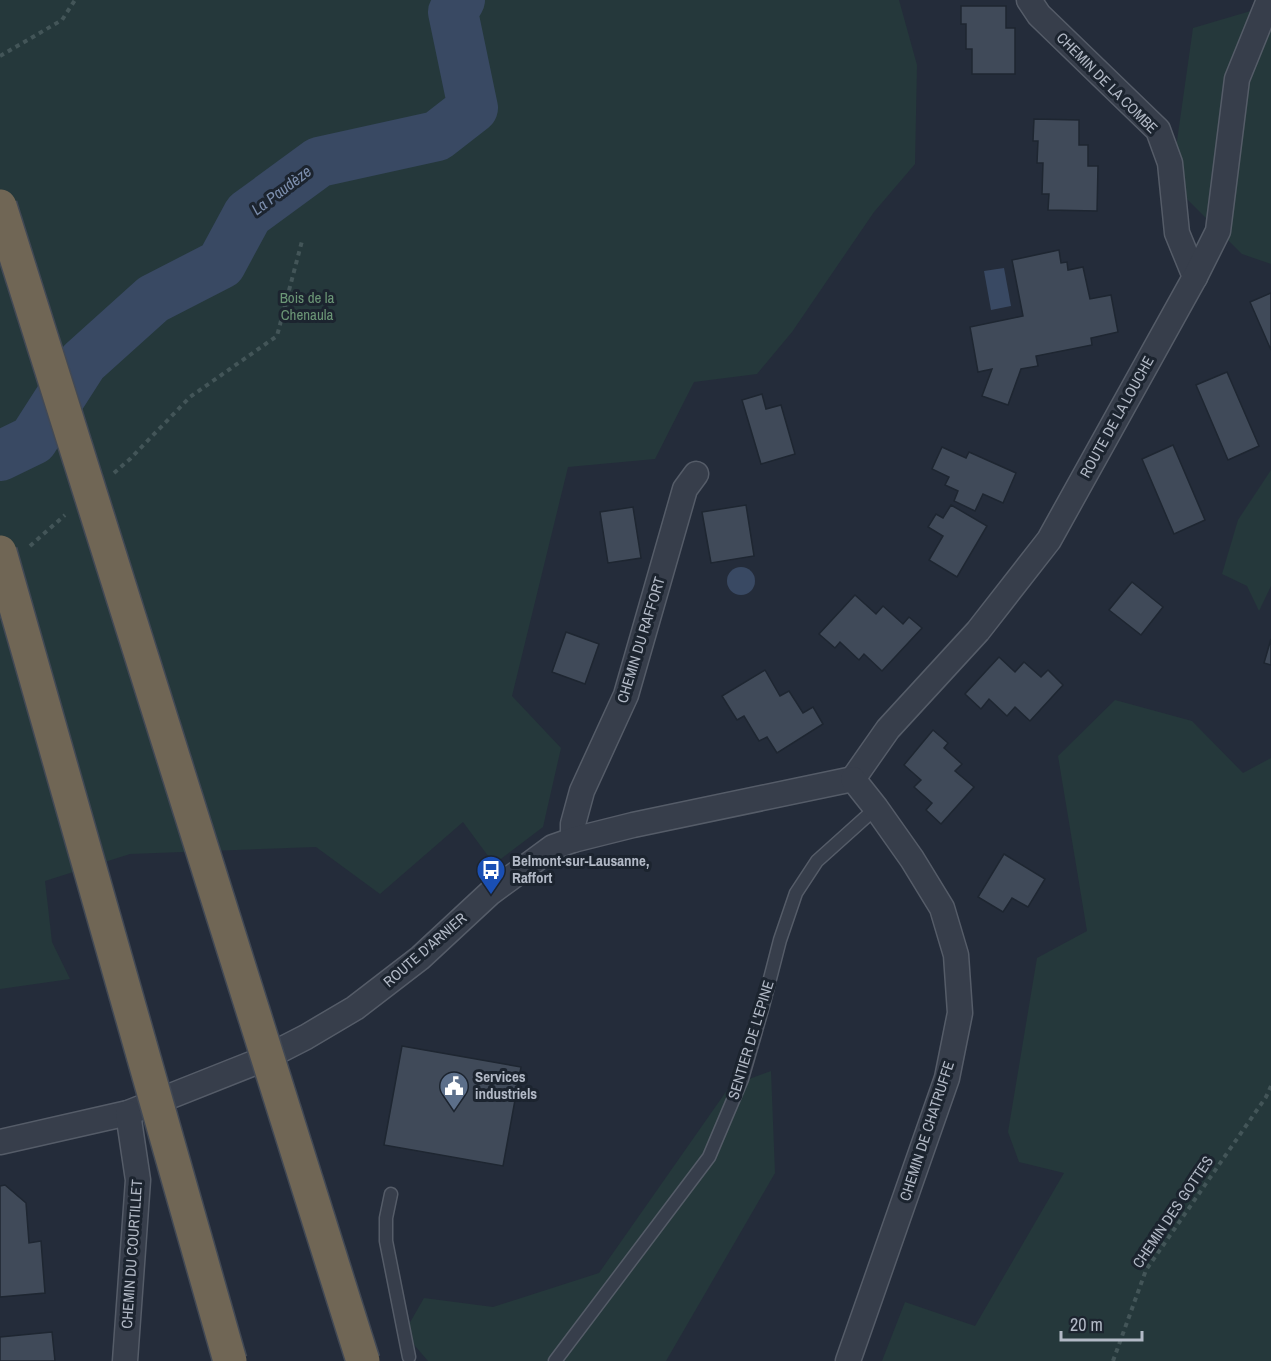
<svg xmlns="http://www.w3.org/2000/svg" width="1271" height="1361" font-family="'Archivo Narrow',sans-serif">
<rect width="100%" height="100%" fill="#242c3a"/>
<g fill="#25383b">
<polygon points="0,0 899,0 917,65 915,164 874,212 792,332 757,374 694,382 655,459 568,467 512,696 561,748 543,827 494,864 463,822 380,894 316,847 130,854 45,881 52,942 70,979 0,989"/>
<polygon points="1271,5 1271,264 1242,254 1171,183 1193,28"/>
<polygon points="1271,470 1271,586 1259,611 1247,586 1222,574 1238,520"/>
<polygon points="1115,700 1192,721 1243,773 1271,758 1271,1361 882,1361 905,1302 975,1326 1064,1173 1019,1162 1008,1132 1037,958 1087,931 1058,756"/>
<polygon points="771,1071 775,1173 666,1361 428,1361 404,1333 424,1298 493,1307 599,1273 730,1086"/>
</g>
<g fill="#394963">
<polygon points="1004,268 1011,306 991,310 984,271"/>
<circle cx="741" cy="581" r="14"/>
</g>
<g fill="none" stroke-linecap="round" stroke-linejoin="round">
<polyline stroke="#394963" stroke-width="50" points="0,456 33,440 83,362 153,299 221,264 248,214 319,162 437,136 473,108 453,12 460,0"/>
</g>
<g fill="#404a59" stroke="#1e2631" stroke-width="1.5">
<polygon points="961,6 1006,6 1006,28 1015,28 1015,74 972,74 972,49 966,49 966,24 961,24"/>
<polygon points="1034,119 1079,120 1079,145 1088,145 1088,166 1098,166 1097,211 1048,210 1049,194 1042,194 1043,163 1037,163 1038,141 1033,141"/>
<polygon points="1059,250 1061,263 1067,262 1068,270 1083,267 1090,299 1111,295 1118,332 1091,338 1092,345 1036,356 1038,366 1021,369 1008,405 982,396 992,369 978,372 970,327 1023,316 1012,260"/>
<polygon points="1271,293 1271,350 1250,302"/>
<polygon points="1227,372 1259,446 1228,460 1196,385"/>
<polygon points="762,394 766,409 781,405 795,454 761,464 742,400"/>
<polygon points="1173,445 1205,520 1174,534 1142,459"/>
<polygon points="942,447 966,458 969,452 1016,473 1003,503 983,494 975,511 954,501 958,491 945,485 949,477 932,469"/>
<polygon points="746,505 754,556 711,563 702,512"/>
<polygon points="951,505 987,526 957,577 929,560 943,536 928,527 936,514 943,518"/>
<polygon points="633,507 641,558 608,563 600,512"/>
<polygon points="1132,582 1163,607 1141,635 1109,610"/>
<polygon points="855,595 876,614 883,606 903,624 909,617 922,628 882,671 864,654 859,660 840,642 835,648 819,634"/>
<polygon points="566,632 599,644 585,684 552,672"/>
<polygon points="1271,639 1271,665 1264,663"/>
<polygon points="999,657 1015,672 1024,662 1041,677 1048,670 1063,685 1030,721 1015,707 1007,716 989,699 981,709 965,694"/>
<polygon points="765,670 780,696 789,691 803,713 813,707 823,724 777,753 767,737 759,741 744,716 737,720 722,696"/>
<polygon points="933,730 948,743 944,748 962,764 955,771 974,787 941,824 926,810 932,803 914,787 921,780 904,765"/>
<polygon points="1004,854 1045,879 1028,907 1012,898 1003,912 978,897"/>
<polygon points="402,1046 521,1067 503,1166 384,1145"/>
<polygon points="5,1185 26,1203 29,1243 41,1241 45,1293 0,1297 0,1186"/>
<polygon points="52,1332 55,1361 0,1361 0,1337"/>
</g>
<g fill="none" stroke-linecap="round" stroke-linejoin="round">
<g stroke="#555c68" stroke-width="15">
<g id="service">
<polyline points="391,1194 386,1218 386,1241 409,1357"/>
<polyline points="555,1361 709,1157 742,1079 763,1006 780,940 796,893 817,861 876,808"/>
</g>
</g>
<g stroke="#555c68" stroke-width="27">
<g id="minor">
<polyline points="1029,0 1039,15 1158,130 1170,163 1177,233 1195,277"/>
<polyline points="853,779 888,729 978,631 1049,540 1195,277 1218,231 1237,79 1269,0"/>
<polyline points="573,840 573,824 582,791 626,695 685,489 696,474"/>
<polyline points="0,1142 128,1113 259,1061 306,1037 355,1008 420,958 490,893 553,847 573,840 633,825 853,779"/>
<polyline points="125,1361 138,1180 128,1113"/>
<polyline points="848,1361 947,1078 960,1013 956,955 942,908 912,859 876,808 853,779"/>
</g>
</g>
<g stroke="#435558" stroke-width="4" stroke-dasharray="4.5 4.5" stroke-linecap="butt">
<polyline points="0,56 62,20 75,0"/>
<polyline points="114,473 130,459 190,397 277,336 302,241"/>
<polyline points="30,546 65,515"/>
<polyline points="1113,1361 1146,1270 1266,1097 1271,1086"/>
</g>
<use href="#service" stroke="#373e4b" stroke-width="12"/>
<use href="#minor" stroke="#373e4b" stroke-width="24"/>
<g stroke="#424955" stroke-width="36" stroke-linecap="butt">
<g id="motorway-bridge">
<polyline points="0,206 363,1361"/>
<polyline points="0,552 230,1361"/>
</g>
</g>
<use href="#motorway-bridge" stroke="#706655" stroke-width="33"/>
</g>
<defs>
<g id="bus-pin" transform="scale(1.5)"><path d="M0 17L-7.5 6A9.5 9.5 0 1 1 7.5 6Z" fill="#1a4fb4" stroke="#1c242f"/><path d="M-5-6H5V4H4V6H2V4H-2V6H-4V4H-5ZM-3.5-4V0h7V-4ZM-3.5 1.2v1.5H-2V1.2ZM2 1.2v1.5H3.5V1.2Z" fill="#fff"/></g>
<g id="civic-pin" transform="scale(1.5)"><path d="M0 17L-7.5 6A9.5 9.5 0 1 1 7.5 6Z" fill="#5c6f8a" stroke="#1c242f"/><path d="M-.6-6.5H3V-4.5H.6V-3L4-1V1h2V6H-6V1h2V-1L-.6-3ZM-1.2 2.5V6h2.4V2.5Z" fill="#fff"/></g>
</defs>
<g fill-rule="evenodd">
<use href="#bus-pin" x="491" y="870"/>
<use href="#civic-pin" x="454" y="1086"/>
</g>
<g text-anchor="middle" stroke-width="6" stroke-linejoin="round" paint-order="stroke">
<g font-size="15" fill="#b2b9c6" stroke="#1c242f">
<text transform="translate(1107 83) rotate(45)" y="5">CHEMIN DE LA COMBE</text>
<text transform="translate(1117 417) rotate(-61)" y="5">ROUTE DE LA LOUCHE</text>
<text transform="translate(641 640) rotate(-73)" y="5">CHEMIN DU RAFFORT</text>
<text transform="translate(425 950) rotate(-41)" y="5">ROUTE D'ARNIER</text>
<text transform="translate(751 1040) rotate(-73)" y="5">SENTIER DE L'EPINE</text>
<text transform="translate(927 1131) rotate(-72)" y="5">CHEMIN DE CHATRUFFE</text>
<text transform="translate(1173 1212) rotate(-56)" y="5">CHEMIN DES GOTTES</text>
<text transform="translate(132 1254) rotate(-86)" y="5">CHEMIN DU COURTILLET</text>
</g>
<g font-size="15" fill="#6b9676" stroke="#1c242f">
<text x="307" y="303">Bois de la<tspan x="307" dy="17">Chenaula</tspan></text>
</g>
<g font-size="15" font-weight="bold" fill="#b2b9c6" stroke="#1c242f" text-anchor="start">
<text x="512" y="866">Belmont-sur-Lausanne,<tspan x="512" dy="17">Raffort</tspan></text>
<text x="475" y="1082">Services<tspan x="475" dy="17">industriels</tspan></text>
</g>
<g font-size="16" font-style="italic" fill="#7c8ead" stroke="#1c242f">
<text transform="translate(281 190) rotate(-37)" y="6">La Paudèze</text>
</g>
</g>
<path d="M1061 1331v9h81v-9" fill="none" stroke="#b2b9c6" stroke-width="3"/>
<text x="1070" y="1331" font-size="18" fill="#b2b9c6" stroke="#1c242f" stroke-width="4.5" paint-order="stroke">20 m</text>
</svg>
